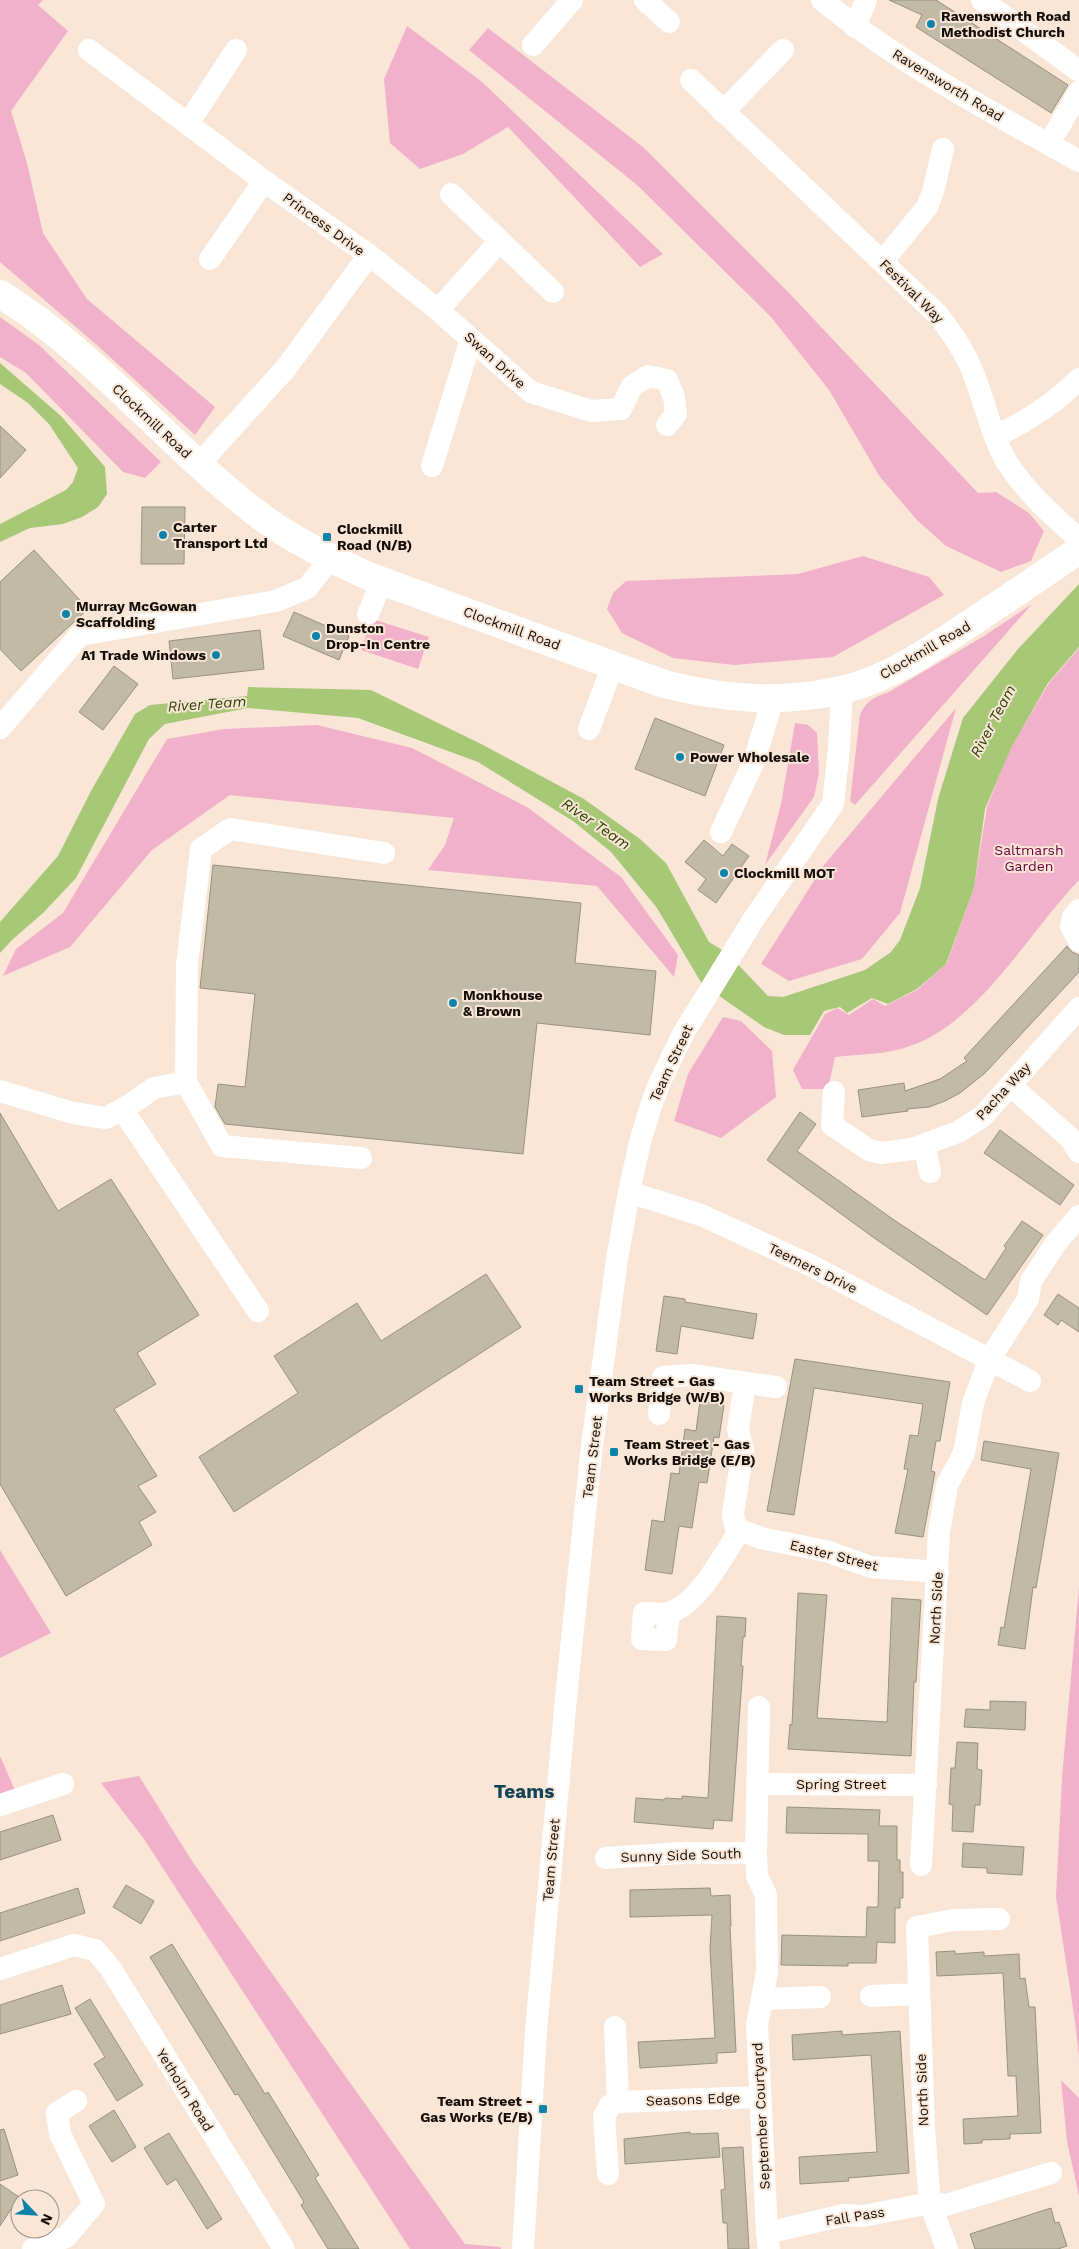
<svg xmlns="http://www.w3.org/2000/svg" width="1079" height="2249" font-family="'Work Sans',sans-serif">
<rect width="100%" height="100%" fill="#f9e6d7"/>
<g fill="#f2b1ca">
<polygon points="0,0 43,0 38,5 68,31 11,111 27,163 43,233 87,299 215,407 195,435 98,346 0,262"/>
<polygon points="407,26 481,81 663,254 640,267 508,127 463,154 420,169 390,143 384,79"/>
<polygon points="488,28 643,147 789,293 978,493 996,492 1029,513 1044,531 1031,561 1001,572 946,546 917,520 880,477 829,390 771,317 637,185 469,50"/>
<polygon points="0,317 39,345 161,462 145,478 123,472 26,373 0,357"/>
<polygon points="863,556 929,577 944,595 833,657 734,665 673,658 622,633 607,609 613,593 626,581 798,574"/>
<path d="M1032,604L855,805L850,801L860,715C866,701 874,697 889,692L984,636Z"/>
<polygon points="372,619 429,637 418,669 361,650"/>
<path d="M1079,648V880C1029,932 979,1023 910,1046C886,1055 860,1054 835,1057L828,1089H802L793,1070L825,1014L837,1008L849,1015L873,999L885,1006L917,990L947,963L974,888L987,807L1009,751L1049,683Z"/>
<polygon points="956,708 900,913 862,959 789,981 761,964 824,865"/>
<polygon points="795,723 808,725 817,733 819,773 814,797 765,865 781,804"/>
<polygon points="317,725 412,748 527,807 621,877 678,955 674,977 597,886 428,870 445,845 454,818 230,795 152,850 70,947 3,976 16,949 63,913 167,739 224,729"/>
<polygon points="723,1017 741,1021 772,1051 776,1097 721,1138 674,1121 688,1074"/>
<polygon points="0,1550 51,1633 0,1658"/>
<polygon points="1079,1587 1079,2057 1075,2021 1056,1897 1062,1778"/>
<polygon points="0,1756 15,1790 0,1795"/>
<polygon points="139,1776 192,1861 465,2244 501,2247 501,2249 410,2249 144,1839 101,1783"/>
<polygon points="1061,2080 1079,2098 1079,2196 1067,2141"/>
</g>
<g fill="#a6c877">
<polygon points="0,363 61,416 105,467 107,494 98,507 82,517 63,524 30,528 0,542 0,524 66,490 73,482 78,468 49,424 28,403 0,384"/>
<polygon points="1079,584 1079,647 1048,683 1011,748 985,809 974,888 946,964 917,989 888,1004 872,998 847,1013 840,1007 824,1011 810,1035 784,1035 764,1027 702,984 657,908 611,852 573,821 478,762 358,718 248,708 165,724 149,739 76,878 44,912 12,940 0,953 0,922 58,856 91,791 135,714 150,705 247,696 248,687 371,690 485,746 584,799 640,839 666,863 709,942 727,953 768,996 783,997 865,970 891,952 900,940 920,888 938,799 963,718 1018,649"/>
</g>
<g fill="#c0baa6" stroke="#97927e">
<polygon points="889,0 936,0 1068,85 1051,113 916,27 922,15"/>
<polygon points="0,426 26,450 0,478"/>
<polygon points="142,507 185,507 184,564 141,564"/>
<polygon points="34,550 88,609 21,671 0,649 0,582"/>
<polygon points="294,612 349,636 339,660 283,636"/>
<polygon points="260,630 264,669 173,679 169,641"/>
<polygon points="114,666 138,684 103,730 79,712"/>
<polygon points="655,718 724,745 705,796 635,769"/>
<polygon points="704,840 723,856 732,844 749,856 716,903 698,890 706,879 685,862"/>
<polygon points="213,865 581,903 575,963 656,971 650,1035 537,1023 523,1154 225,1124 215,1107 218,1084 245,1087 255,994 200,988"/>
<polygon points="1067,946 1072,952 1079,955 1079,972 985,1073 960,1093 945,1101 929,1107 907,1109 908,1111 862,1117 858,1090 904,1083 905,1091 940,1079 967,1061 964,1058"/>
<polygon points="800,1112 816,1124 797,1151 894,1220 985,1280 1006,1248 1004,1246 1022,1221 1043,1235 987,1315 877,1240 767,1160"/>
<polygon points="0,1113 58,1211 111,1179 199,1315 137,1353 156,1384 114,1409 157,1476 138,1486 156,1512 139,1522 152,1545 66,1596 0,1484"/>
<polygon points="1000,1130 1074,1185 1060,1205 984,1153"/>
<polygon points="486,1274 521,1327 234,1512 199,1457 298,1393 274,1356 357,1303 381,1341"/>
<polygon points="1058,1294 1079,1308 1079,1332 1061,1320 1058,1325 1044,1315"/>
<polygon points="664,1296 685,1299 685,1302 757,1314 753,1339 681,1326 677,1354 656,1351"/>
<polygon points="795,1359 950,1382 940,1441 936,1441 931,1471 935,1472 923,1537 895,1533 908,1469 904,1469 910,1435 918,1436 923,1404 814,1388 794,1515 767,1511"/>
<polygon points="700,1401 724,1405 719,1438 714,1437 707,1483 699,1482 692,1528 679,1526 672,1574 645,1570 652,1520 664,1522 671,1473 679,1474 685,1429 696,1431"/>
<polygon points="984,1441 1059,1453 1036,1588 1033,1587 1025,1649 998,1645 1001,1627 1004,1628 1031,1469 981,1460"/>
<polygon points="798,1593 827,1595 817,1718 887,1722 892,1598 921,1600 916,1682 914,1682 911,1756 788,1749 790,1724 792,1725"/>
<polygon points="717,1616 746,1618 745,1637 743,1637 741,1666 743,1666 732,1821 714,1820 713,1829 634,1822 636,1798 665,1800 665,1798 682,1799 682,1796 708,1798"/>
<polygon points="990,1701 1026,1702 1025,1730 964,1727 966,1709 990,1710"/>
<polygon points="957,1742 978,1743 977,1769 982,1770 980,1805 975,1805 973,1832 952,1831 953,1805 949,1804 951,1768 955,1768"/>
<polygon points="787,1807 880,1810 879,1826 897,1826 897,1860 900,1860 900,1872 903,1872 903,1898 900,1898 900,1908 895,1908 895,1943 877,1942 876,1963 848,1963 848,1966 781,1965 782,1935 866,1937 867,1907 878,1907 879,1861 868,1861 868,1834 786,1833"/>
<polygon points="53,1815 61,1840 0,1860 0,1832"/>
<polygon points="963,1843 1024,1847 1022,1875 987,1873 987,1868 962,1867"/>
<polygon points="126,1885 154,1901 141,1924 113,1907"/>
<polygon points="78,1888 85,1913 0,1941 0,1913"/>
<polygon points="710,1888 711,1896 730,1895 731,1926 730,1926 736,2052 717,2053 717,2063 640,2068 638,2042 715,2038 710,1949 712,1915 630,1917 630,1890"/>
<polygon points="172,1944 265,2094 268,2092 319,2175 315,2178 359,2249 328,2249 301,2205 304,2202 238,2094 235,2095 150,1957"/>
<polygon points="955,1951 955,1954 984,1952 984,1956 1019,1954 1020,1979 1025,1978 1029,2007 1035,2007 1041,2133 1010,2134 1010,2139 982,2140 982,2143 964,2144 963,2119 1018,2116 1016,2076 1008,2076 1003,1973 937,1976 936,1952"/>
<polygon points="62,1985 71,2014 0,2034 0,2005"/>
<polygon points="90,1999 143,2085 117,2101 94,2064 105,2057 75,2008"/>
<polygon points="842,2031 842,2035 900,2031 909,2173 848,2178 849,2181 800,2184 799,2157 877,2152 871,2055 793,2060 792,2035"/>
<polygon points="114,2110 136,2147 112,2162 89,2126"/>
<polygon points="4,2129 18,2175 0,2181 0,2130"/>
<polygon points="690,2132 690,2134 718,2133 720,2157 625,2164 624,2139"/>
<polygon points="169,2133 222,2219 207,2229 176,2179 167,2185 144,2148"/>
<polygon points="743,2147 749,2249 728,2249 727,2223 723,2223 721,2190 725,2189 722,2148"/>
<polygon points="0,2184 19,2197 0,2226"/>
<polygon points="1051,2208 1055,2223 1059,2222 1067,2246 1058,2249 975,2249 970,2234"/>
</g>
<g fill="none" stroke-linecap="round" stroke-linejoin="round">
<g stroke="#fff" stroke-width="22">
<polyline points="645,0 669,22"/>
<path d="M822,0C900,64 991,112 1079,161"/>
<polyline points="982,0 1079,71"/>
<polyline points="855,27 866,0"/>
<polyline points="533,45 572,0"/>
<polyline points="89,50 264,181 369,255 286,368 199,464"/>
<path d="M691,80L938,315C953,334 967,355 975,378C986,406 992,437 1008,464C1027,493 1053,516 1079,539"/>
<polyline points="723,112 783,50"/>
<polyline points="188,124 236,50"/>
<polyline points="1049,144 1079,92"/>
<polyline points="451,194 553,292"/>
<polyline points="369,255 438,310 531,392 591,411 621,409 632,386 648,376 667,380 674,397 676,414 667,425"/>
<polyline points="210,259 264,181"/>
<polyline points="883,261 927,207 933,192 943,149"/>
<polyline points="438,310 500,241"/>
<path d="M995,436C1027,422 1054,404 1079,379"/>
<polyline points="432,466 471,339"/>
<polyline points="368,614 382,581"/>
<polyline points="0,728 80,635 276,601 307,588 330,559"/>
<polyline points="589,729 613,665"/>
<polyline points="721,832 754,761 773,699"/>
<polyline points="1079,910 1073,917 1071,926 1079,941"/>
<polyline points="186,1082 187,964 201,849 230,829 384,853"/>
<polyline points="1010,1085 1070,1138 1079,1152"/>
<polyline points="0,1091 73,1113 106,1118 131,1104 154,1088 186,1082 222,1146 361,1158"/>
<polyline points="834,1092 832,1125 869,1150 881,1153 912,1149 958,1132 983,1116 1079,1008"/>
<polyline points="122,1109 258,1311"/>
<polyline points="924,1145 930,1172"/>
<polyline points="629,1192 701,1215 812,1266 1030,1381"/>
<polyline points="745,1383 738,1429 743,1450 733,1514 735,1526 740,1530 761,1538 826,1551 871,1567 938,1572"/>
<polyline points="659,1414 663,1377 691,1375 776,1387"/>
<path d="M669,1613L666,1640L642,1639L644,1613C652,1613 663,1615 671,1612C700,1602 723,1555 740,1530"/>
<polyline points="759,1707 756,1853 757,1876 766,1895 767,1972 757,2025 767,2233"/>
<polyline points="757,1784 926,1785"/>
<polyline points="0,1805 63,1784"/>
<polyline points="606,1858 681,1853 756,1853"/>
<polyline points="921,1865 939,1533 947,1485 964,1453 973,1403 989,1360 1028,1299 1031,1281 1056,1243 1079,1216"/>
<polyline points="0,1969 74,1945 95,1950 111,1969 284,2249"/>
<polyline points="871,1996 919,1994"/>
<polyline points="762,1999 820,1997"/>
<polyline points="618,2102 760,2097"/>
<polyline points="608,2174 604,2117 610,2105 618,2102 615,2027"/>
<polyline points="33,2249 66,2237 94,2204 60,2134 57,2113 76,2101"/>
<polyline points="523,2249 536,2031 566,1698 591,1454 617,1259 629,1192 640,1142 650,1109 659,1084 683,1034 753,920 833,804 839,748 842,690"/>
<polyline points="769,2249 767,2233 844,2215 863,2216 930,2203 946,2205 1051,2173"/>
<polyline points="947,2249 930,2203 924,2129 917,1927 953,1920 999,1919"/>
</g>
<path stroke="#fff" stroke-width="28" d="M0,294C97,354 169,447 259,515C290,539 332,559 368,576L664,684C724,699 781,704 841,690C891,679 936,646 978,618C1012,596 1045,573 1079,550"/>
</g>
<g fill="#0c83a9" stroke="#f9e6d7" stroke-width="2">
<circle cx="931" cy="24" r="5"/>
<circle cx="163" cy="535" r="5"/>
<rect x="322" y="532" width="10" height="10" rx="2.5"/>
<circle cx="66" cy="614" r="5"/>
<circle cx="316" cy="636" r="5"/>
<circle cx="216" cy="655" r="5"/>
<circle cx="680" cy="757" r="5"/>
<circle cx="724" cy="873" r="5"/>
<circle cx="453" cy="1003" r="5"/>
<rect x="574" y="1384" width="10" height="10" rx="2.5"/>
<rect x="609" y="1447" width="10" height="10" rx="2.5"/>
<rect x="538" y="2104" width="10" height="10" rx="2.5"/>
</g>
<g text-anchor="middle" stroke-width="4" stroke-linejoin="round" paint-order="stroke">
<g font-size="14" font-weight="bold" fill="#130d08" stroke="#f9e6d7" text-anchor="start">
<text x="941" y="21">Ravensworth Road<tspan x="941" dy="16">Methodist Church</tspan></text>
<text x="173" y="532">Carter<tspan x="173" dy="16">Transport Ltd</tspan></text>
<text x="337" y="534">Clockmill<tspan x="337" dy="16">Road (N/B)</tspan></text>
<text x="76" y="611">Murray McGowan<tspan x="76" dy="16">Scaffolding</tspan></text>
<text x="326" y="633">Dunston<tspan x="326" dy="16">Drop-In Centre</tspan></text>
<text x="206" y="660" text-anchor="end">A1 Trade Windows</text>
<text x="690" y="762">Power Wholesale</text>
<text x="734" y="878">Clockmill MOT</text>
<text x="463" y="1000">Monkhouse<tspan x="463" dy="16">&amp; Brown</tspan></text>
<text x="589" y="1386">Team Street - Gas<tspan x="589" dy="16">Works Bridge (W/B)</tspan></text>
<text x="624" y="1449">Team Street - Gas<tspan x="624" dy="16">Works Bridge (E/B)</tspan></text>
<text x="533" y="2106" text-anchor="end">Team Street -<tspan x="533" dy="16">Gas Works (E/B)</tspan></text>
</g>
<g font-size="14" fill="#130d08" stroke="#f9e6d7">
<text transform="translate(948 85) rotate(31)" y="5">Ravensworth Road</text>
<text transform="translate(324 224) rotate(36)" y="5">Princess Drive</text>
<text transform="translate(912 291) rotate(45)" y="5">Festival Way</text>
<text transform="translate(495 360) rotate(42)" y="5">Swan Drive</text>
<text transform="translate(152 421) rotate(43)" y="5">Clockmill Road</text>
<text transform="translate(512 628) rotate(20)" y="5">Clockmill Road</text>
<text transform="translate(925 650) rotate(-30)" y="5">Clockmill Road</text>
<text transform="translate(671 1063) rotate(-65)" y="5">Team Street</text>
<text transform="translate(1003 1091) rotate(-47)" y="5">Pacha Way</text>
<text transform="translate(813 1268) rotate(26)" y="5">Teemers Drive</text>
<text transform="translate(592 1457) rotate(-83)" y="5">Team Street</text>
<text transform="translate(834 1555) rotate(14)" y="5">Easter Street</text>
<text transform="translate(936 1608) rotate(-87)" y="5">North Side</text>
<text x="841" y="1789">Spring Street</text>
<text transform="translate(681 1855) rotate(-2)" y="5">Sunny Side South</text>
<text transform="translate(551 1860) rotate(-85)" y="5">Team Street</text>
<text transform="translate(185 2090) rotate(58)" y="5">Yetholm Road</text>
<text transform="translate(922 2090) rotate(-92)" y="5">North Side</text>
<text transform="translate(693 2099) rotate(-2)" y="5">Seasons Edge</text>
<text transform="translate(761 2116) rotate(-93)" y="5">September Courtyard</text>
<text transform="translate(855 2216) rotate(-9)" y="5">Fall Pass</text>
</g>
<g font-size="14" fill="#6c003e" stroke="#f9e6d7">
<text x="1029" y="855">Saltmarsh<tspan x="1029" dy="16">Garden</tspan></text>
</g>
<g font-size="15" font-style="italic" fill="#2c4103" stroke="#f9e6d7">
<text transform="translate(207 704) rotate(-4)" y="5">River Team</text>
<text transform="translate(993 721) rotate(-62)" y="5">River Team</text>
<text transform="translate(596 824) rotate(34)" y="5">River Team</text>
</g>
<g font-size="19" font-weight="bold" fill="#114255" stroke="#f9e6d7">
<text x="524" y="1798">Teams</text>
</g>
</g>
<g transform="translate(35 2214) rotate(115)"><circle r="24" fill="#f9e6d7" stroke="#9d8f84"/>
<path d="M0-4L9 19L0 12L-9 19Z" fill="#0c83a9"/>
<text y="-8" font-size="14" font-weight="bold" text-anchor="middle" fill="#130d08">N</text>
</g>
</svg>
